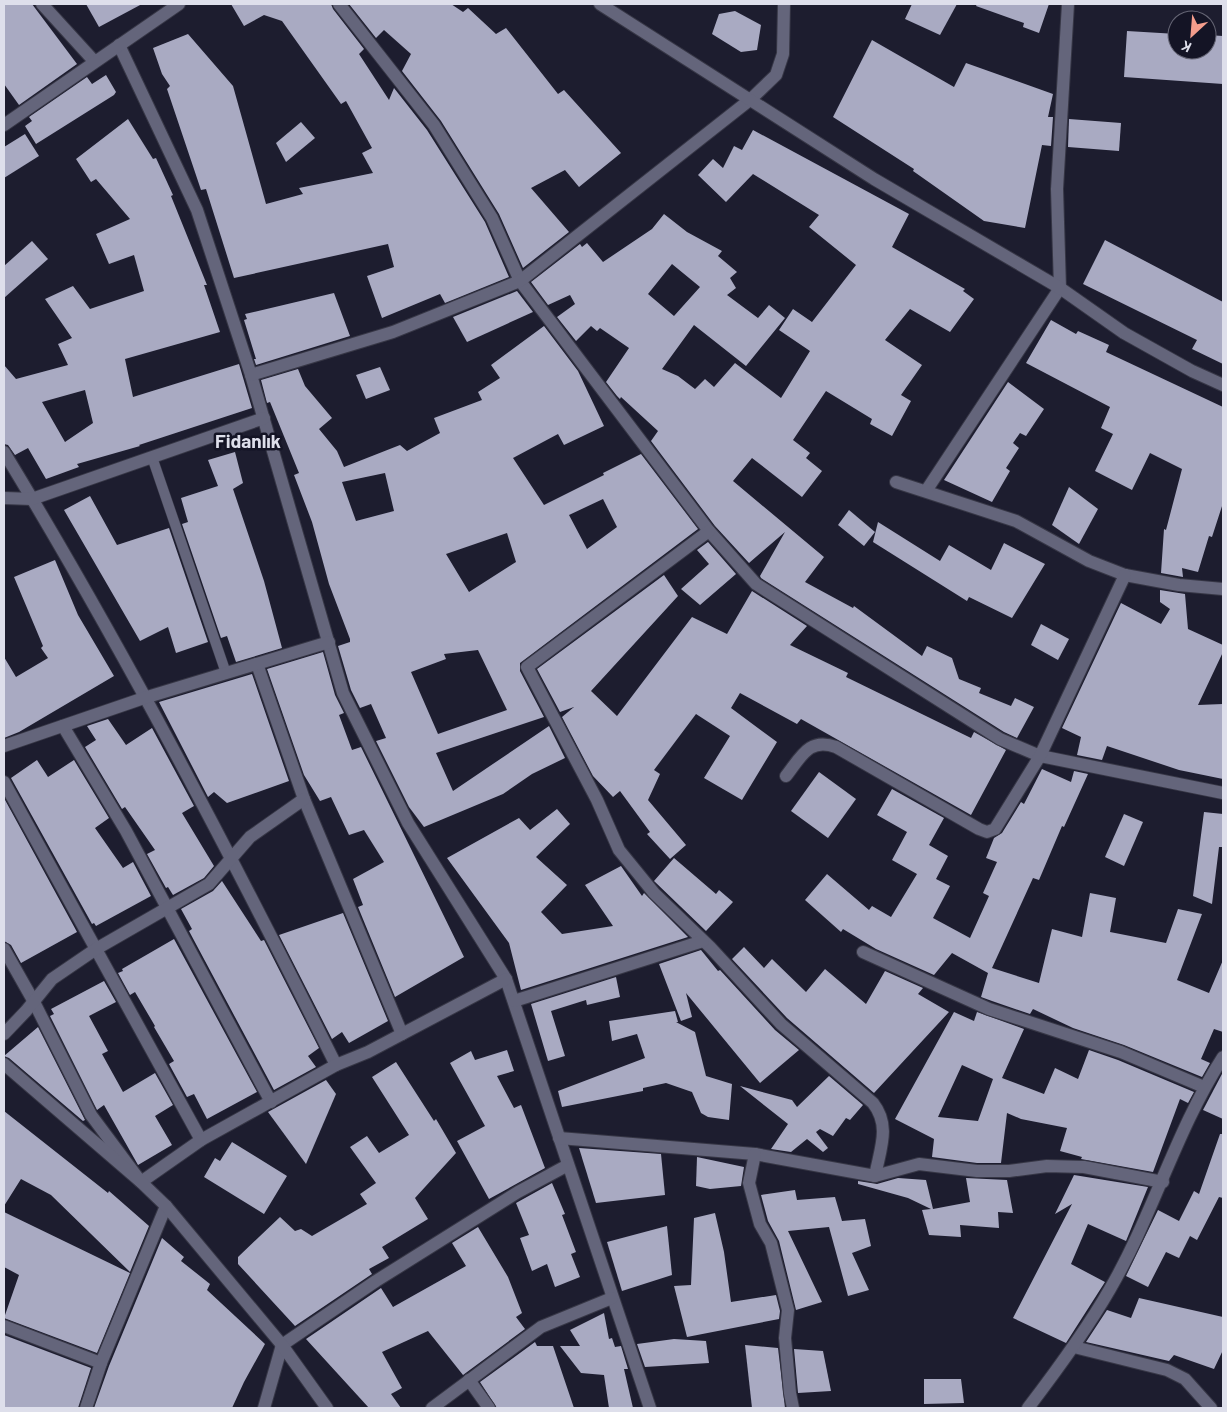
<svg xmlns="http://www.w3.org/2000/svg" width="1227" height="1412" font-family="Barlow,sans-serif">
<rect width="100%" height="100%" fill="#1d1d2f"/>
<g fill="#a9aac2" fill-rule="evenodd">
<polygon points="4,4 32,4 77,64 19,105 4,84"/>
<polygon points="86,4 142,4 99,27"/>
<polygon points="231,4 331,4 333,9 364,49 359,54 389,100 394,88 427,130 485,222 509,277 445,303 440,294 382,318 367,276 394,267 388,244 234,278 206,189 201,190 167,89 170,86 162,74 153,48 188,34 233,86 266,204 303,194 299,188 373,173 362,153 372,148 346,101 341,104 282,21 264,15 244,26"/>
<polygon points="349,4 451,4 463,12 468,8 496,34 506,28 558,94 564,90 621,153 579,187 565,170 531,188 569,232 523,268 499,214 441,121 402,71 411,54 384,30 376,38"/>
<polygon points="912,4 957,4 940,35 905,19"/>
<polygon points="977,4 1049,4 1039,33 1023,27 1024,23 976,6"/>
<polygon points="735,11 761,25 757,50 741,52 712,34 719,14"/>
<polygon points="1127,31 1177,34 1177,50 1207,50 1207,35 1223,36 1223,84 1124,77"/>
<polygon points="872,40 954,87 966,63 1053,94 1048,117 1053,117 1051,146 1042,145 1025,228 984,221 913,171 914,169 833,117"/>
<polygon points="106,75 116,92 114,95 36,144 25,126 32,121 29,117 87,77 92,84"/>
<path d="M128,119L153,159L156,158L173,195L171,196L207,285H204L220,332L125,359L133,397L239,364L252,408L139,445L140,446L77,464L79,467L46,479L28,448L15,455L8,445L4,444V365L16,379L68,365L58,344L72,338L45,299L73,286L90,309L144,291L134,255L109,264L96,234L130,219L96,179L91,182L76,159ZM85,390L93,423L65,442L42,402Z"/>
<polygon points="1069,119 1121,123 1119,151 1068,147"/>
<polygon points="301,122 315,138 286,162 276,143"/>
<path d="M753,130L909,214L892,247L965,289L963,291L974,299L950,332L910,309L885,340L922,365L901,395L911,401L892,436L870,424L872,419L826,391L793,440L810,453L806,458L822,471L802,497L752,458L733,481L824,557L805,582L853,608L854,606L922,656L927,646L952,658L959,679L981,688L979,693L1011,706L1015,698L1034,707L1017,738L1004,732L761,578L760,576L785,532L749,563L715,526L651,441L658,431L621,397L620,399L617,396L606,382L629,348L600,328L597,331L591,326L576,341L557,317L575,304L570,295L548,305L531,282L580,244L582,247L587,243L603,262L652,229L664,214L687,232L722,251L718,256L737,272L730,278L736,288L727,295L758,318L769,305L785,318L746,366L694,325L662,369L678,376L695,389L705,379L714,387L735,363L781,398L810,351L779,330L793,309L812,322L856,265L809,227L819,215L753,174L726,202L698,175L713,159L723,168L734,146L742,150ZM672,264L700,287L674,316L648,294Z"/>
<polygon points="25,134 39,156 4,178 4,147"/>
<polygon points="1105,240 1223,302 1223,364 1192,349 1197,340 1083,284"/>
<polygon points="32,241 48,259 4,298 4,266"/>
<polygon points="517,291 533,312 467,342 453,317"/>
<polygon points="334,293 350,336 256,365 254,359 256,359 244,320 247,319 245,314"/>
<polygon points="1051,320 1076,334 1078,331 1109,345 1106,352 1223,407 1223,503 1212,537 1209,536 1198,572 1182,568 1183,577 1161,573 1164,529 1166,530 1182,469 1150,453 1132,490 1095,471 1113,434 1101,428 1110,407 1026,363"/>
<path d="M544,326L578,371L604,426L564,445L558,434L513,458L544,505L604,475L603,473L641,454L698,529L520,663V671L544,717L436,753L453,791L549,726L565,758L532,774L503,794L424,827L409,807L376,741L386,738L371,704L360,708L351,690L338,646L350,642V639L329,584L312,522L294,475L299,473L270,402L267,403L261,380L298,369L305,386L332,418L319,429L337,451L344,467L400,445L407,451L440,433L434,418L482,400L478,392L500,378L491,365ZM385,473L394,511L356,521L342,482ZM603,499L617,527L587,549L569,515ZM507,533L516,562L469,592L446,554ZM478,650L507,710L438,734L411,672L446,659L444,654Z"/>
<polygon points="380,367 390,390 366,399 356,375"/>
<polygon points="1008,382 1044,409 1026,436 1020,433 1013,443 1019,448 1006,468 1010,471 992,502 944,480"/>
<polygon points="235,452 243,483 233,489 264,581 282,648 236,662 227,636 221,638 182,524 188,522 181,498 218,486 208,460"/>
<polygon points="1069,487 1098,509 1079,544 1052,525"/>
<polygon points="90,496 117,545 169,528 208,642 176,653 168,627 140,641 64,510"/>
<polygon points="849,510 875,532 864,546 838,525"/>
<polygon points="878,522 940,561 949,545 991,570 1004,543 1045,564 1012,618 969,597 967,601 873,542"/>
<polygon points="708,542 736,574 700,605 681,589 709,564 697,550"/>
<polygon points="55,560 78,615 114,676 19,732 4,738 4,657 16,677 48,658 41,648 43,646 14,577"/>
<polygon points="664,575 678,596 591,691 617,716 692,617 727,634 752,591 807,626 790,645 848,673 846,677 971,738 974,732 1006,750 971,815 801,719 797,724 740,693 731,708 777,742 742,800 704,778 730,736 696,714 654,770 660,774 648,800 686,845 670,859 647,834 650,832 620,791 613,797 593,776 562,717 574,707 560,712 537,669"/>
<polygon points="1160,590 1185,594 1188,629 1223,645 1223,652 1198,705 1223,704 1223,779 1179,770 1107,746 1102,760 1077,755 1081,737 1062,728 1121,603 1161,624 1170,609 1160,602"/>
<polygon points="1041,624 1069,639 1058,660 1031,645"/>
<polygon points="323,652 335,695 344,713 339,715 352,750 361,747 464,957 395,997 358,907 363,905 353,879 384,862 364,830 349,835 331,797 320,801 304,775 267,669"/>
<polygon points="252,674 289,781 227,803 214,792 208,797 159,702"/>
<polygon points="108,719 126,745 152,728 194,806 182,813 214,866 204,878 173,895 168,887 166,888 147,854 155,850 125,807 122,809 85,747 96,740 87,726"/>
<polygon points="37,760 48,777 74,760 109,818 95,828 123,868 133,862 151,896 96,926 94,923 92,924 11,778"/>
<polygon points="1042,769 1071,782 1074,771 1088,774 1064,827 1062,826 1039,880 1033,878 992,968 1039,983 1052,929 1082,937 1090,893 1116,898 1110,932 1166,943 1178,909 1202,914 1177,980 1209,993 1223,960 1223,1032 1214,1029 1201,1059 1210,1063 1202,1077 1124,1045 1073,1028 1033,1009 1030,1014 992,1001 981,997 988,973 952,953 934,975 876,949 843,929 841,932 805,900 827,874 869,910 872,906 891,917 917,874 892,860 907,832 877,815 892,789 944,818 929,845 948,856 936,879 950,886 933,918 970,938 989,896 983,893 997,862 986,858 994,838 1002,833 1021,802 1024,804"/>
<polygon points="819,772 856,799 828,838 791,811"/>
<polygon points="4,798 77,932 21,963 11,945 4,941"/>
<polygon points="557,809 570,824 536,857 567,885 541,912 562,934 613,926 585,885 621,866 642,896 644,893 688,937 521,990 509,943 447,858 519,818 530,830"/>
<polygon points="1204,812 1223,814 1223,838 1222,847 1219,847 1212,904 1193,896"/>
<polygon points="1124,814 1143,822 1124,866 1105,857"/>
<polygon points="674,858 716,894 719,890 733,902 706,931 654,881"/>
<polygon points="222,881 261,941 264,940 319,1048 308,1056 316,1067 274,1090 189,931 192,929 181,909 213,891"/>
<polygon points="343,913 388,1021 349,1043 342,1032 332,1039 279,935"/>
<polygon points="174,939 257,1092 207,1119 194,1094 187,1097 169,1064 174,1061 154,1027 155,1026 135,992 130,995 118,973 123,971 122,969"/>
<polygon points="744,947 764,968 772,959 806,992 825,969 866,1004 885,971 923,988 918,994 949,1012 874,1093 787,1018 732,959"/>
<polygon points="701,950 718,971 720,970 775,1030 799,1050 760,1083 686,993 692,1017 681,1021 659,964"/>
<polygon points="616,977 620,997 587,1005 586,1000 551,1011 565,1056 548,1061 531,1004"/>
<polygon points="104,981 116,1002 89,1016 108,1051 102,1054 123,1092 155,1073 173,1105 155,1116 172,1145 138,1165 104,1105 97,1110 50,1016 54,1014 51,1009"/>
<polygon points="675,1011 678,1022 676,1022 695,1032 706,1076 732,1084 729,1120 708,1117 701,1113 692,1092 666,1083 643,1088 643,1091 562,1107 558,1091 645,1058 637,1034 612,1041 609,1021"/>
<path d="M954,1012L974,1021L977,1012L1024,1029L1002,1078L1044,1094L1055,1068L1078,1079L1089,1050L1118,1060L1194,1092L1188,1103L1180,1099L1153,1172L1081,1159L1082,1157L1060,1151L1067,1128L1021,1119L1007,1113L1001,1163H977L932,1157L934,1139L895,1119ZM962,1065L993,1079L978,1121L938,1117Z"/>
<polygon points="38,1027 85,1120 83,1121 9,1058 4,1056"/>
<polygon points="507,1050 514,1071 497,1076 514,1108 521,1105 545,1168 489,1199 457,1141 485,1126 450,1063 471,1051 475,1060"/>
<polygon points="396,1062 434,1121 436,1119 456,1153 415,1198 428,1219 382,1247 389,1258 369,1269 372,1274 295,1326 238,1264 238,1257 280,1217 295,1231 301,1229 312,1236 367,1204 360,1194 376,1183 350,1147 367,1136 379,1153 409,1135 372,1077"/>
<polygon points="1223,1072 1223,1119 1203,1110"/>
<polygon points="829,1076 863,1105 850,1120 846,1118 833,1136 820,1129 816,1132 828,1148 823,1152 807,1139 791,1152 771,1149 788,1124 740,1086 792,1100 797,1107"/>
<polygon points="326,1080 336,1094 306,1164 268,1112"/>
<polygon points="4,1111 108,1193 109,1191 149,1226 130,1272 51,1195 21,1179 4,1206"/>
<polygon points="1220,1134 1223,1134 1223,1198 1219,1197 1197,1240 1190,1236 1179,1258 1166,1252 1148,1287 1126,1276 1158,1210 1179,1221 1194,1191 1199,1194"/>
<polygon points="232,1142 287,1176 264,1214 204,1177 215,1158 220,1161"/>
<polygon points="579,1148 661,1154 665,1195 596,1203"/>
<polygon points="697,1157 744,1167 741,1186 710,1189 696,1186"/>
<polygon points="1074,1175 1148,1187 1126,1241 1088,1224 1071,1264 1105,1282 1066,1343 1013,1318 1072,1204 1055,1214"/>
<polygon points="898,1178 926,1180 933,1209 970,1202 966,1178 1007,1180 1013,1213 998,1212 999,1228 960,1225 961,1237 929,1235 922,1210 931,1209 908,1198 858,1184 858,1181 877,1184"/>
<polygon points="552,1183 565,1214 562,1215 576,1252 571,1254 580,1277 555,1287 547,1264 532,1271 520,1238 529,1235 516,1203"/>
<polygon points="795,1190 797,1200 835,1197 842,1221 865,1219 871,1246 852,1253 869,1290 848,1296 829,1227 788,1231 822,1302 796,1310 779,1241 768,1221 761,1195"/>
<polygon points="4,1212 130,1273 97,1353 4,1318 19,1275 4,1267"/>
<polygon points="715,1213 724,1252 731,1302 776,1295 780,1311 779,1319 687,1337 674,1286 691,1285 694,1218"/>
<polygon points="667,1226 672,1275 622,1291 607,1242"/>
<polygon points="478,1227 508,1277 522,1313 516,1317 525,1329 463,1375 428,1331 382,1352 402,1388 391,1394 401,1408 369,1408 306,1339 381,1288 393,1307 466,1266 452,1243"/>
<polygon points="162,1238 184,1257 181,1261 210,1284 207,1290 265,1344 244,1382 232,1408 94,1408 109,1366"/>
<polygon points="1139,1298 1223,1317 1223,1350 1214,1369 1174,1355 1169,1361 1086,1342 1107,1310 1131,1318"/>
<polygon points="604,1313 609,1339 612,1338 615,1347 621,1346 628,1369 624,1369 633,1408 609,1408 604,1375 581,1373 560,1346 580,1346 570,1330"/>
<polygon points="4,1335 91,1368 78,1408 4,1408"/>
<polygon points="674,1339 706,1341 709,1363 645,1367 637,1344"/>
<polygon points="535,1342 537,1346 553,1346 574,1408 497,1408 480,1382"/>
<polygon points="745,1345 778,1348 785,1408 752,1408"/>
<polygon points="794,1349 823,1351 831,1391 798,1393"/>
<polygon points="924,1379 961,1379 964,1403 924,1404"/>
</g>
<g fill="none" stroke-linecap="round" stroke-linejoin="round">
<g stroke="#373746" stroke-width="11">
<polyline id="lane" points="152,457 226,673"/>
</g>
<g stroke="#373746" stroke-width="14">
<g id="street">
<polyline points="42,4 94,61"/>
<polyline points="339,4 434,125 492,218 520,281 709,531 756,584 1000,739 1040,756 1223,793"/>
<polyline points="119,45 197,210 251,375 343,693 408,823 506,979 650,1408"/>
<polyline points="251,375 393,332 520,281 751,99 776,75 783,54 784,4"/>
<path d="M4,452C125,651 232,857 336,1065"/>
<polyline points="896,482 1016,521 1089,561 1125,575 1179,585 1223,589"/>
<polyline points="926,491 1060,288 1057,189 1068,4"/>
<polyline points="4,498 32,499 264,418"/>
<path d="M709,531L527,667L597,800L619,850L654,893L710,947L781,1024L873,1103C891,1126 880,1149 875,1176"/>
<polyline points="257,664 304,799 402,1034"/>
<polyline points="63,726 126,831 271,1102"/>
<polyline points="4,746 144,698 329,642"/>
<path d="M786,776C801,757 809,737 836,747L979,829L987,832L995,829L1040,756L1125,575"/>
<polyline points="4,782 201,1140"/>
<polyline points="4,949 34,1002 91,1115 141,1182 201,1140 336,1065 368,1052 506,979"/>
<polyline points="863,952 989,1009 1121,1052 1204,1087"/>
<polyline points="514,1001 703,941"/>
<polyline points="4,1034 26,1011 52,979 96,949 209,884 250,837 304,799"/>
<polyline points="559,1138 755,1154 875,1176 919,1164 977,1171 1009,1171 1047,1166 1084,1167 1163,1182"/>
<polyline points="755,1154 749,1183 760,1224 771,1243 788,1310 785,1338 790,1393 793,1408"/>
<polyline points="4,1326 101,1363"/>
<polyline points="1074,1347 1167,1370 1185,1379 1211,1408"/>
<polyline points="469,1380 489,1408"/>
<polyline points="86,1408 101,1363 166,1206"/>
<polyline points="264,1408 282,1345 376,1281 518,1192 568,1165"/>
<polyline points="432,1408 541,1327 612,1298"/>
<path d="M1028,1408C1057,1370 1086,1331 1110,1289C1153,1215 1176,1130 1223,1057"/>
</g>
</g>
<g stroke="#373746" stroke-width="14">
<g id="secondary">
<polyline points="600,4 874,179 1060,288 1124,333 1192,371 1223,385"/>
<polyline points="4,125 179,4"/>
<polyline points="4,1064 141,1182 166,1206 282,1345 327,1408"/>
</g>
</g>
<use href="#lane" stroke="#64657b" stroke-width="10"/>
<use href="#street" stroke="#64657b" stroke-width="12"/>
<use href="#secondary" stroke="#64657b" stroke-width="12"/>
</g>
<g text-anchor="middle" stroke-width="5" stroke-linejoin="round" paint-order="stroke">
<g font-size="19" font-weight="bold" fill="#dedfeb" stroke="#141425">
<text x="248" y="448">Fidanlık</text>
</g>
</g>
<rect width="1227" height="1412" fill="none" stroke="#dedfeb" stroke-width="10"/>
<g transform="translate(1192 35) rotate(206)"><circle r="24" fill="#141425" stroke="#656574"/>
<path d="M0-4L9 19L0 12L-9 19Z" fill="#f49d8c"/>
<text y="-8" font-size="14" font-weight="bold" text-anchor="middle" fill="#dedfeb">K</text>
</g>
</svg>
